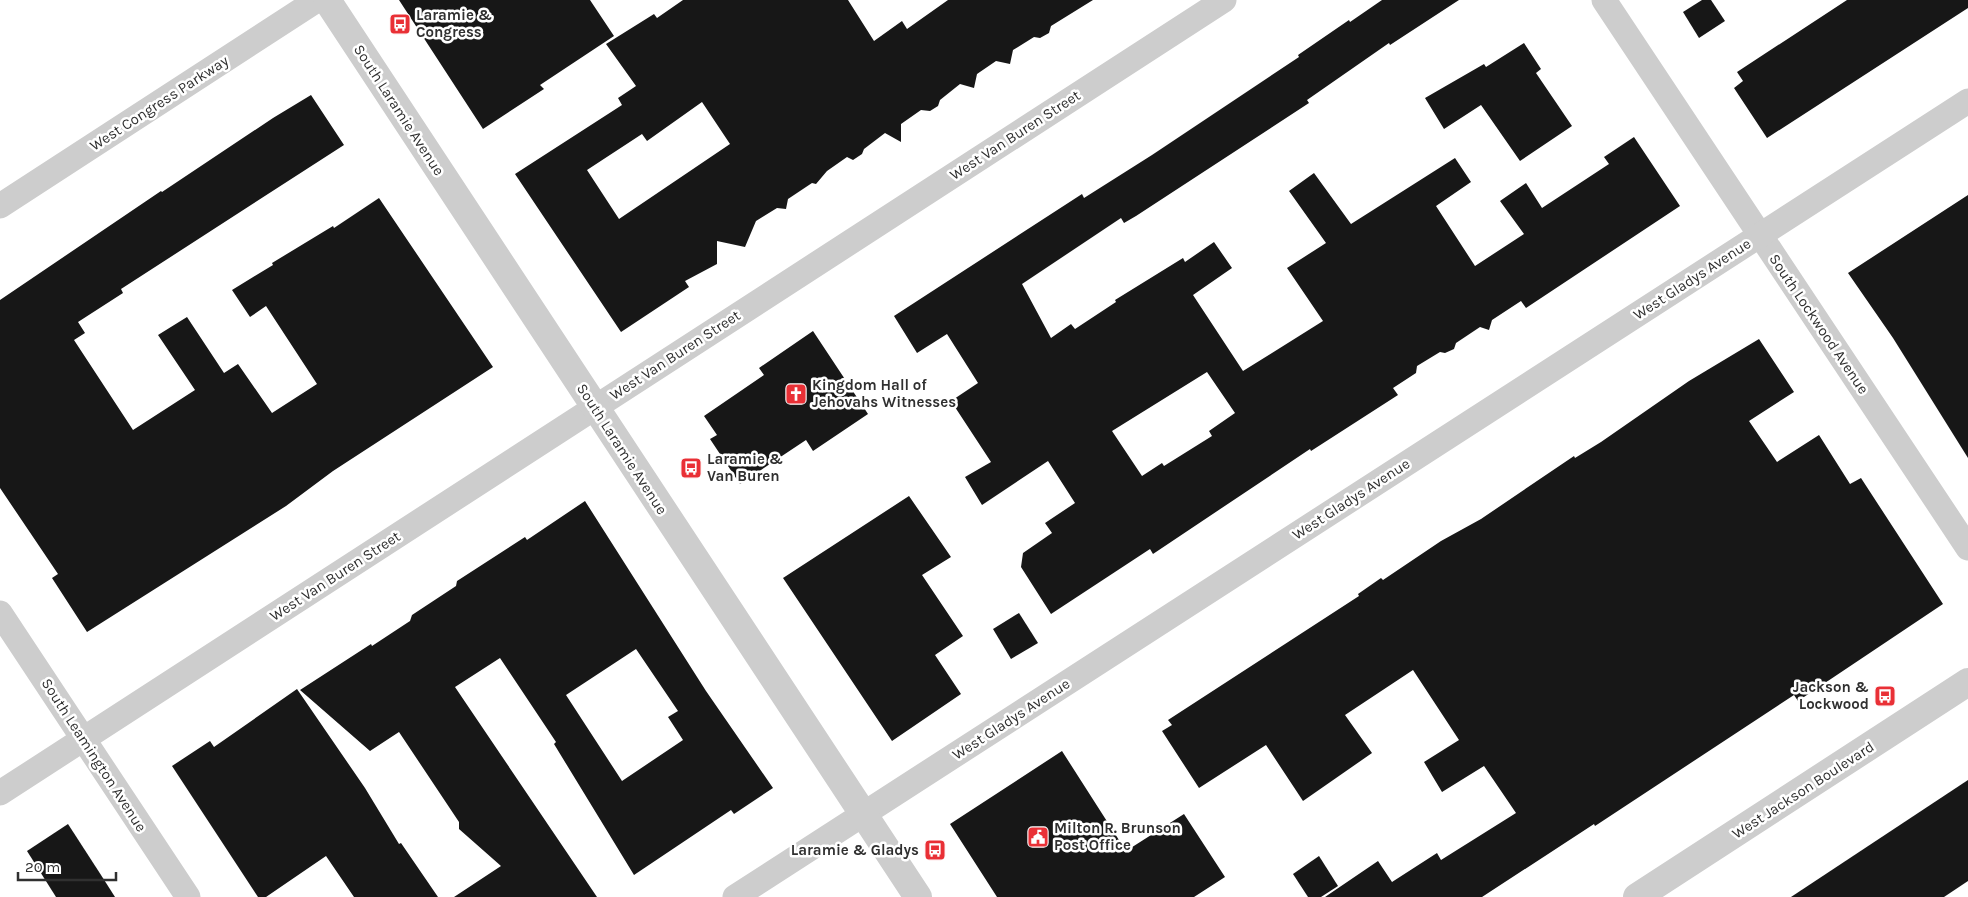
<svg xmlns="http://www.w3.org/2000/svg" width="1968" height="897" font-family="Karla,sans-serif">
<rect width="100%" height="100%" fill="#fff"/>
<g fill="#171717" fill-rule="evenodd">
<polygon points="399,0 590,0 614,36 540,85 544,89 483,129"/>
<path d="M683,0H848L874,41L902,21L907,29L948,0H1093L1051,26L1049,33L1040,38L1034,37L1013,50L1010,64L996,61L977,74L974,88L960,84L940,100L938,106L930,111L921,110L901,124V142L885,133L864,149L862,154L853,160L847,157L827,171L816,184L812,183L788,199L786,209L777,208L756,221L745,247L717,241V264L685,281L689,287L621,332L515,174L622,105L618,98L636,86L606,44L654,14L657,18ZM702,102L730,144L619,219L587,170L642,134L647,141Z"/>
<path d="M1382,0H1459L1390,45L1389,43L1307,100L1309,103L1136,216L1124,223L1121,218L1022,284L1051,338L1071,324L1075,329L1116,302L1115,300L1183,258L1185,262L1214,242L1232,268L1193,295L1243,371L1323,321L1287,268L1326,243L1289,191L1314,173L1351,224L1455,158L1471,182L1436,206L1475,266L1524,234L1500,201L1526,183L1542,208L1609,164L1604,157L1634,137L1680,206L1526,308L1521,301L1492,320L1489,330L1480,327L1456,343L1454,349L1445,353L1440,352L1417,366L1416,373L1393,388L1398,395L1311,451L1310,449L1153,554L1150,549L1051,614L1021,567L1023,553L1052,533L1045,523L1075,503L1048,461L982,505L965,477L991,462L951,401L978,383L947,334L917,353L894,316L1082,194L1084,198L1152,155L1299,57L1298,55L1349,20L1350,22ZM1207,372L1235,413L1209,431L1212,436L1164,466L1162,463L1142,476L1112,431Z"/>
<polygon points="1702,0 1711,0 1725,21 1699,38 1683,12"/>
<polygon points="1847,0 1968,0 1968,8 1767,138 1734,88 1743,81 1737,72"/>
<polygon points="1524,43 1541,69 1536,73 1572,126 1520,161 1481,105 1444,129 1425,98 1484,64 1486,67"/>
<polygon points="311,95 344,145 121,289 123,293 78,322 85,333 74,340 133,430 195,390 158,335 187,317 224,373 238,364 272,413 317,384 266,306 250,317 232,290 273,265 272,263 333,226 334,228 379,198 493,367 333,471 286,506 87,632 52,578 58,574 0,488 0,300 161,191 162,192 273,118"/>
<polygon points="1968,195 1968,458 1893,338 1848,273"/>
<polygon points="813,331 868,414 813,451 806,440 740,484 710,439 717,435 704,416 764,375 759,368"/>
<polygon points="1759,339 1794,392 1749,421 1777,462 1819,435 1850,484 1861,478 1943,604 1798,701 1794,695 1595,826 1594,824 1482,897 1325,897 1378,861 1392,882 1437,853 1441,860 1516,813 1484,766 1442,792 1424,762 1459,740 1413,670 1345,715 1372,753 1303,801 1266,745 1199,788 1162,731 1172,725 1168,720 1359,596 1358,594 1381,578 1383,580 1441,541 1481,519 1574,456 1575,458 1601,442 1689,381"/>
<polygon points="909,496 951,557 922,575 963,636 935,655 961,694 892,741 783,578"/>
<path d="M585,501L706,691L773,788L734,814L731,810L634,875L554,744L556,742L500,658L455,687L597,897H454L501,866L459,829V822L399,732L370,751L300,690L371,644L372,646L410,621L412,615L456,586L457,581L525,537L527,540ZM636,649L678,711L668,717L683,740L622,781L566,695Z"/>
<polygon points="1019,613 1038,643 1011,659 993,629"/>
<polygon points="297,689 365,788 399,844 401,843 438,897 354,897 326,856 266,897 258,897 172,766 210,741 214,747"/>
<polygon points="1062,751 1126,851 1184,814 1225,877 1194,897 997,897 950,824"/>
<polygon points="1968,780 1968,881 1944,897 1791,897"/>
<polygon points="68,824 101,875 115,897 56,897 27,851"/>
<polygon points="1319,856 1338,886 1321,897 1308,897 1293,874"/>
</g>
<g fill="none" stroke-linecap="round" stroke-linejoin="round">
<g stroke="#cdcdcd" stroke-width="25">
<polyline points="1604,0 1968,548"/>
<polyline points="0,206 317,0"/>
<polyline points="0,613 188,897"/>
<polyline points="0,793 1224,0"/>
<polyline points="735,897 1968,101"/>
</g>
<g stroke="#cdcdcd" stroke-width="28">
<polyline points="327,0 918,897"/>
<polyline points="1637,897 1968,682"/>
</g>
</g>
<defs>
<g id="bus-square" transform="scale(1.125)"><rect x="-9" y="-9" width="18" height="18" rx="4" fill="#e93036" stroke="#fff"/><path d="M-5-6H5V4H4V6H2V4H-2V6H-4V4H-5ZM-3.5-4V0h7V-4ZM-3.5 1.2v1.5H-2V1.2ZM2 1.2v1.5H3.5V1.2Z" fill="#fff"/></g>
<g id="church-square" transform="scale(1.125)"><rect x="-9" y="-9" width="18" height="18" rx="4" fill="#e93036" stroke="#fff"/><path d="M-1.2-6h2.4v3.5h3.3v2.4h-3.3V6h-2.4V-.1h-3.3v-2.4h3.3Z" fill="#fff"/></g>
<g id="civic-square" transform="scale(1.125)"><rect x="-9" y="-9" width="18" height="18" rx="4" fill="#e93036" stroke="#fff"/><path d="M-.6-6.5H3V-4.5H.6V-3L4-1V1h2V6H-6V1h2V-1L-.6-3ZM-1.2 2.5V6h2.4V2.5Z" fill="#fff"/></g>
</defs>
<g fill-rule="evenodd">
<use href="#bus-square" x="400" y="24"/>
<use href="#church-square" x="796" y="394"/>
<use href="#bus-square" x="691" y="468"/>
<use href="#bus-square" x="1885" y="696"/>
<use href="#civic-square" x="1038" y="837"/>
<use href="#bus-square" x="935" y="850"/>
</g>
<g text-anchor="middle" stroke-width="5" stroke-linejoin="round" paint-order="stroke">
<g font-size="15" font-weight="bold" fill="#303030" stroke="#fff" text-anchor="start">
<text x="416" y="20">Laramie &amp;<tspan x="416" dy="17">Congress</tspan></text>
<text x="812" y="390">Kingdom Hall of<tspan x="812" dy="17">Jehovahs Witnesses</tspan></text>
<text x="707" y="464">Laramie &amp;<tspan x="707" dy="17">Van Buren</tspan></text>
<text x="1869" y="692" text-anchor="end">Jackson &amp;<tspan x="1869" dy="17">Lockwood</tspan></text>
<text x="1054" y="833">Milton R. Brunson<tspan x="1054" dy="17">Post Office</tspan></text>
<text x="919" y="855" text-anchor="end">Laramie &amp; Gladys</text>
</g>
<g font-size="15" fill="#303030" stroke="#fff">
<text transform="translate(159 103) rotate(-33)" y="5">West Congress Parkway</text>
<text transform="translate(399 110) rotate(57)" y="5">South Laramie Avenue</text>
<text transform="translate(1015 135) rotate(-33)" y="5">West Van Buren Street</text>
<text transform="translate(1692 279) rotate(-33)" y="5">West Gladys Avenue</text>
<text transform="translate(1819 324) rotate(56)" y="5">South Lockwood Avenue</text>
<text transform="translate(675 355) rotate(-33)" y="5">West Van Buren Street</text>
<text transform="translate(622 449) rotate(57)" y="5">South Laramie Avenue</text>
<text transform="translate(1351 499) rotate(-33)" y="5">West Gladys Avenue</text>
<text transform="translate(335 576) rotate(-33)" y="5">West Van Buren Street</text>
<text transform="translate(1011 719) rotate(-33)" y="5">West Gladys Avenue</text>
<text transform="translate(94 755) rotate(57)" y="5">South Leamington Avenue</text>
<text transform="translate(1803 790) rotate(-33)" y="5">West Jackson Boulevard</text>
</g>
</g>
<path d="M18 872v8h98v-8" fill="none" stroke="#303030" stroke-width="2.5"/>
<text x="25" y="872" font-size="15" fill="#303030" stroke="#ffffff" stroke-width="4" paint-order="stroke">20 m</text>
</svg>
